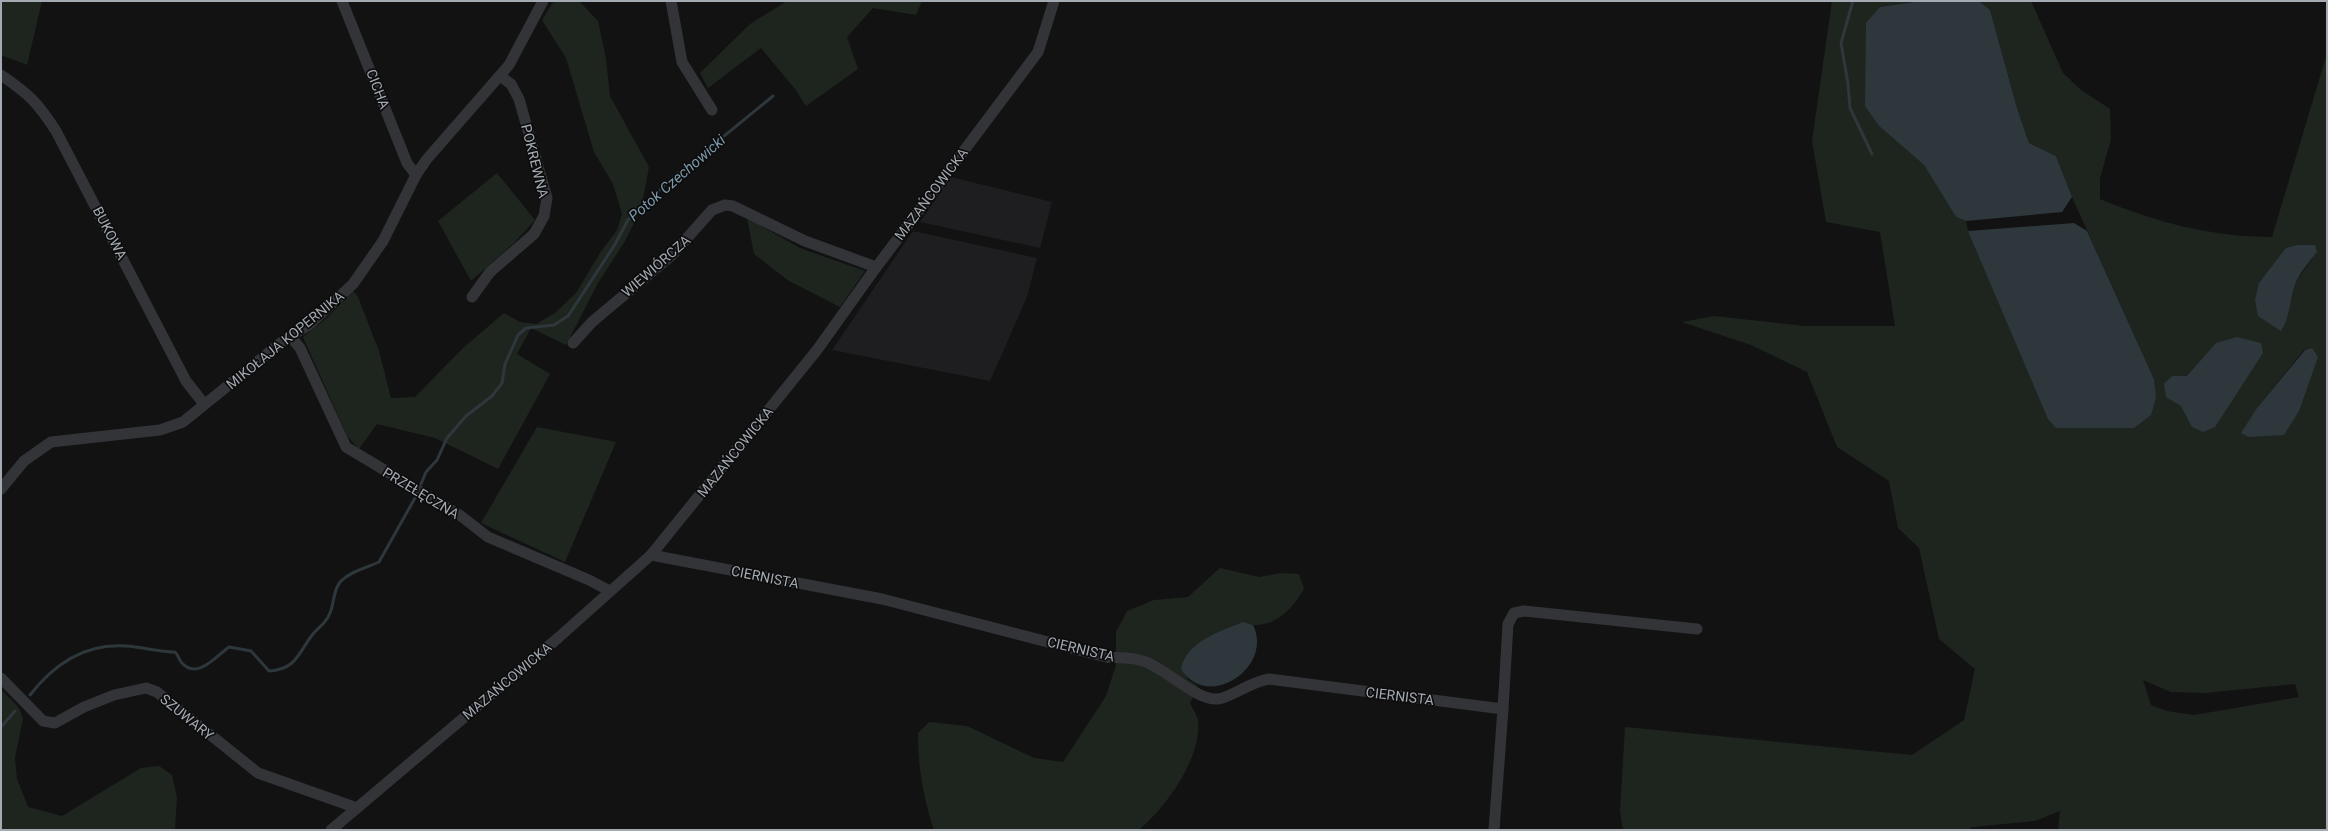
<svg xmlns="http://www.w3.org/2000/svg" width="2328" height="831" font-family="Roboto,sans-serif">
<rect width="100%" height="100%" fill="#121213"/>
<g fill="#1e1e20">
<polygon points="951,177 1052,202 1040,248 920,222"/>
<polygon points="913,231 1037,258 1027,297 990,381 832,350"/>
</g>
<g fill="#1e251f" fill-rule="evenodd">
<polygon points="1,1 42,1 27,65 1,55"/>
<polygon points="554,1 579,1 598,21 606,59 610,96 649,167 641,209 625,241 598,283 566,345 531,328 517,354 550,374 498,469 435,438 377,424 359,449 347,436 303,337 328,317 353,291 358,297 379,351 391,398 415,397 463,348 504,313 520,322 536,324 555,313 576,293 600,253 617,230 622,214 613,184 594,152 566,58 542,20"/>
<polygon points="787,1 922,1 916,15 873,8 847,37 858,69 806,106 795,89 761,48 708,88 700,73 750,24"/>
<path d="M1832,1H1921L1880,7L1879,126L1924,165L1956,217L1966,221L1968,231L2154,379L2072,197L2056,156L2029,143L2017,108L1990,10L1979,1H2031L2063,73L2081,90L2110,109L2111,139L2100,178V199C2155,222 2212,237 2272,237L2327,53V830H2058L2060,811L2035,821L1973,827L1967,830H1623L1620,811L1625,727L1912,755L1964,720L1975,669L1939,639L1919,548L1898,528L1889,481L1837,447L1807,372L1751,345L1682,322L1714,316L1804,326H1895L1880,232L1826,222L1812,141ZM2297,245L2317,252L2297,280L2288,306ZM2312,348L2257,408L2304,350ZM2143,680L2171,692L2205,693L2295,684L2299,697L2194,715L2167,711L2151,705Z"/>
<polygon points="497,173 535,220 514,243 471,281 438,221"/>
<polygon points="747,218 800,248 865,271 840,307 789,281 754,254"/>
<polygon points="537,427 616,442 565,562 481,523"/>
<path d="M1220,568L1259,577L1281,573L1299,574L1304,589C1293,608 1277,626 1253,625C1249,625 1245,622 1241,623C1225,627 1211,637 1196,645L1187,679L1198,686L1190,703C1192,708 1197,715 1198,720C1202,758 1166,807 1139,830H934C923,797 918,767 918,733L929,722L967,726L1034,758L1063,762L1106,696L1116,665V632L1127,611L1154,600L1188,597Z"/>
<polygon points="1,689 19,708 23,719 15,757 17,779 28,807 62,816 141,768 159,766 172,775 177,798 175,830 1,830"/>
</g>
<g fill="#2e373c">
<polygon points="1921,1 1979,1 1990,10 2017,108 2029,143 2056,156 2072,197 2062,212 1966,221 1956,217 1924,165 1879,126 1865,106 1866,23 1880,7"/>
<polygon points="2074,223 2087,231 2154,379 2156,398 2151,415 2134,428 2056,428 2048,419 1968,231"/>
<path d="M2297,245H2315L2317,252C2310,261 2302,270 2297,280C2289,297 2291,316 2281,331L2258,316L2255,300L2259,283L2286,248Z"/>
<polygon points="2237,337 2261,343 2263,353 2215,427 2203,432 2192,427 2181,406 2166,397 2164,384 2172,376 2187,376 2216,343"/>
<polygon points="2312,348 2318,357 2299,411 2284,435 2249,437 2241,433 2257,408 2305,350"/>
<path d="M1243,622L1253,625C1274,667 1208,712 1181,669C1186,642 1220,631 1243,622Z"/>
</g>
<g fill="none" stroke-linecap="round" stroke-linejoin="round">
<g stroke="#2e373c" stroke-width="3">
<polyline points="1853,1 1841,43 1848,84 1850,108 1872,154"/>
<polyline points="421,484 426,472 437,460 447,438 466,416 492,396 502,383 505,364 518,335 526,328 554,325 568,316 614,246 628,220 669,181 773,96"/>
<path d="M30,695C54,664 85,643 126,646C143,647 158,652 175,652C178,655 179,659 181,662C197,681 216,656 229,647L251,651L269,671C297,669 298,653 313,634C318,628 326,623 329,615C335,604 332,591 341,581C351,571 366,568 379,562L415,498"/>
<polyline points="1,727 15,711"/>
</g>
<g stroke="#333438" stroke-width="11">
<polyline points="342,1 407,163 416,175"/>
<polyline points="671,1 682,62 712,110"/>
<path d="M1,75C29,94 38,103 56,131L186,381L204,404"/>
<polyline points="472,297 490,272 534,234 544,216 547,198 519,99 511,84 500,76"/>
<polyline points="290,336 300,348 346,447 461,516 488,537 589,580 610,591"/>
<polyline points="573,343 592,322 672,255 712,210 725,205 733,206 805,241 876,267"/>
<polyline points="1,489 24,461 51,442 160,430 183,422 283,341 310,324 353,284 383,241 416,175 427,159 509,65 543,1"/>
<path d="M651,555L882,599L1106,657C1118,658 1132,657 1143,661C1166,668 1196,701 1218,699C1233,697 1249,682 1269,679L1503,709L1508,624L1514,613L1524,611L1697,629"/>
<polyline points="1,678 43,721 55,723 84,707 114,695 146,688 157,692 258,773 357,808"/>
<polyline points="331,830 558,638 651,555 817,350 872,273 1038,52 1054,1"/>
<polyline points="1494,830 1503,709"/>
</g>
</g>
<g text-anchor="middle" stroke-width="3.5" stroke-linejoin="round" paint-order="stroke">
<g font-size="14" fill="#a4aab2" stroke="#0d0d0e">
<text transform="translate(378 89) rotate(69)" y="5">CICHA</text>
<text transform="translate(535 161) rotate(76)" y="5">POKREWNA</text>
<text transform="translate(931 194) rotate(-53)" y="5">MAZAŃCOWICKA</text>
<text transform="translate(110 233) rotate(63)" y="5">BUKOWA</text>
<text transform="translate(656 266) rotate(-41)" y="5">WIEWIÓRCZA</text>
<text transform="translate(285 340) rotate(-39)" y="5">MIKOŁAJA KOPERNIKA</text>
<text transform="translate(735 452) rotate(-51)" y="5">MAZAŃCOWICKA</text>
<text transform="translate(421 493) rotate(31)" y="5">PRZEŁĘCZNA</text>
<text transform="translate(765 577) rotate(11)" y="5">CIERNISTA</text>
<text transform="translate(1081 649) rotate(13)" y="5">CIERNISTA</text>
<text transform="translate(507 681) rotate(-40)" y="5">MAZAŃCOWICKA</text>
<text transform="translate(1400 696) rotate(7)" y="5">CIERNISTA</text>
<text transform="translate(187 717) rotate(39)" y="5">SZUWARY</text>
</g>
<g font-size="15" font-style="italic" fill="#7e99ab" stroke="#0d0d0e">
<text transform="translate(677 178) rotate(-41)" y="5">Potok Czechowicki</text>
</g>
</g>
<rect width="2328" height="831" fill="none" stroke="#a4aab2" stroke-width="4"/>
</svg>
